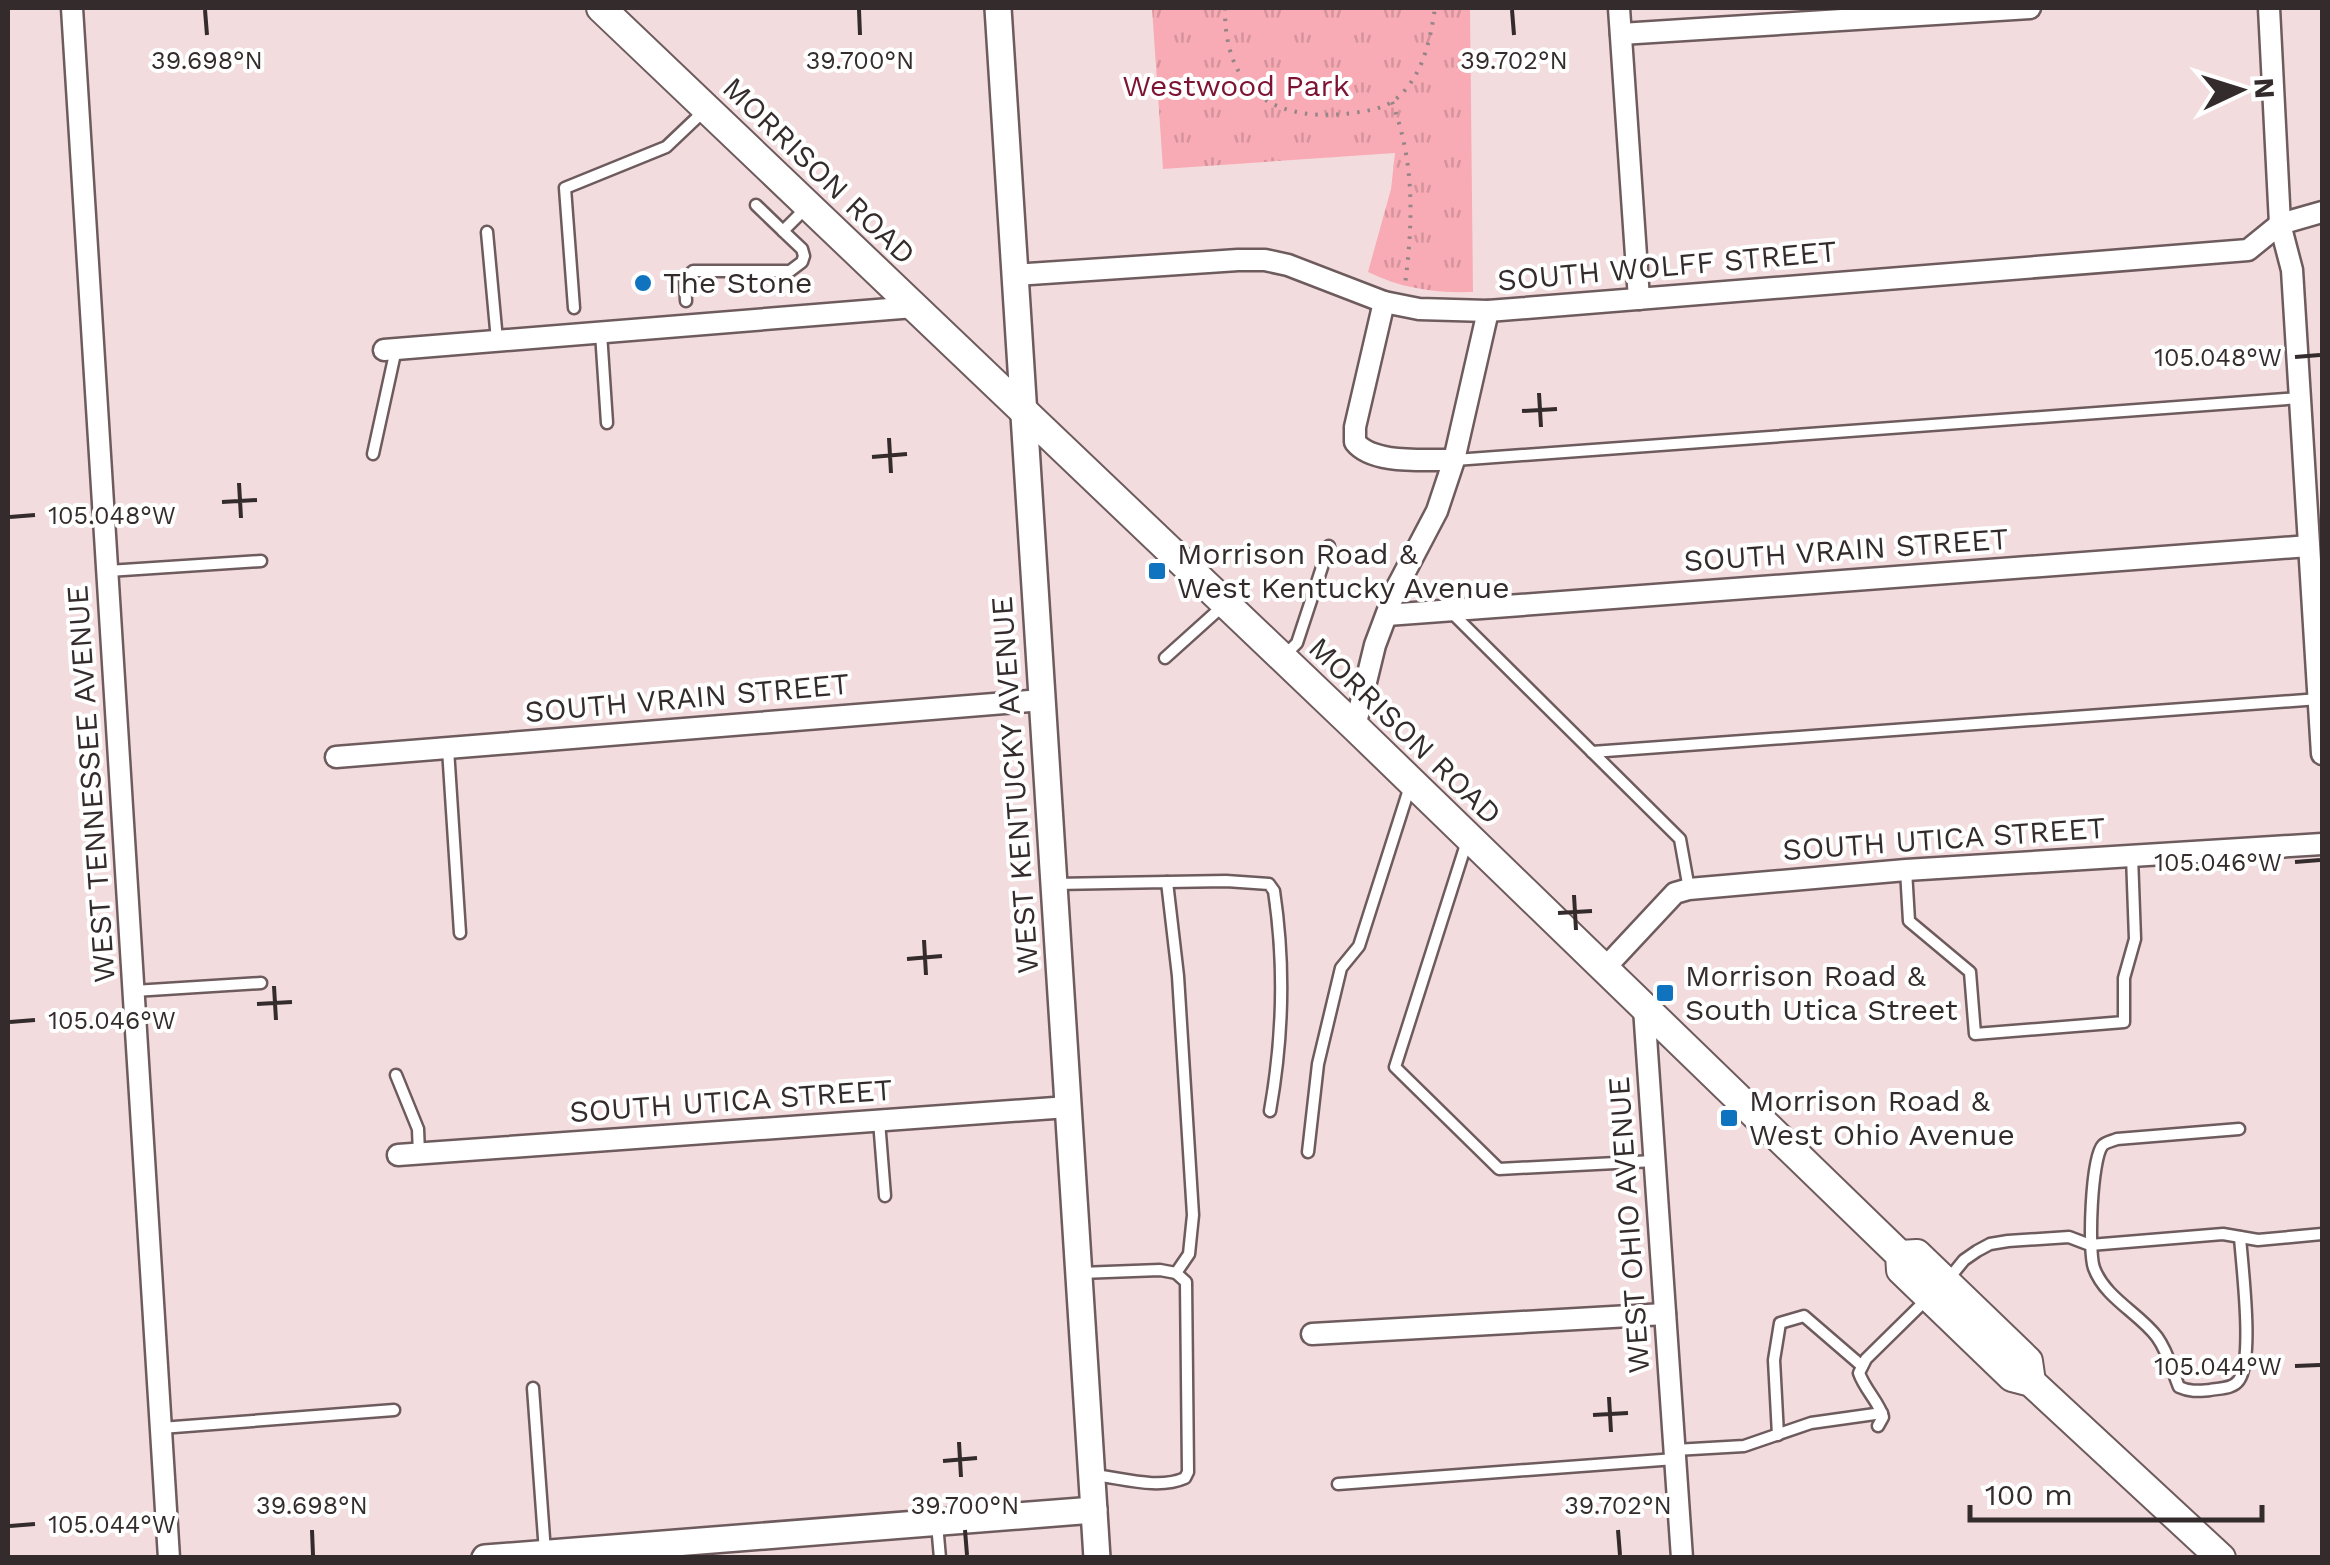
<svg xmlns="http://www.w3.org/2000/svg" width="2330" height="1565" font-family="'Work Sans',sans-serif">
<defs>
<pattern id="grass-tufts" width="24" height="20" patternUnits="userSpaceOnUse" patternTransform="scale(2.5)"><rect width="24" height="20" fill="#f8abb5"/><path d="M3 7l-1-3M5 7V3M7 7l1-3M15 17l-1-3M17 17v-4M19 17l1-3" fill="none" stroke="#d5939c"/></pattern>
</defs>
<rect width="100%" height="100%" fill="#f3dcde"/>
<path fill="url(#grass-tufts)" d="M1152,8H1470L1473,292C1435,293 1403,289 1368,272L1391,189L1395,153L1163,169Z"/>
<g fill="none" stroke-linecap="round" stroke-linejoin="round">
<g stroke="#6e5b5d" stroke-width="15">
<g id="service">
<polyline points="756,205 783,231 807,207"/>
<polyline points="487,232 497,340"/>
<polyline points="686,301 685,280 693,271 790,271 802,262 804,256 802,249 783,231"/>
<polyline points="574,308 565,188 666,147 706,109"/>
<polyline points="601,333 607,423"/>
<polyline points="373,454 396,349"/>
<polyline points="1455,460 2300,398"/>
<polyline points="108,571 261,561"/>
<polyline points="1450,611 1680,839 1689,889"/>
<polyline points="1283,657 1297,643 1329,546"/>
<polyline points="1165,658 1225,604"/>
<polyline points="448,749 460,933"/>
<polyline points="1592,752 2319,699"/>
<polyline points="1468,838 1395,1067 1499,1169 1654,1161"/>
<polyline points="1906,870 1909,921 1970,972 1975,1034 2124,1022 2124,978 2135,939 2132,856"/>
<path d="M1167,882L1226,881L1269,884L1274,891C1285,964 1283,1038 1270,1111"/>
<polyline points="1055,884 1167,882 1178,976 1193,1215 1189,1254 1176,1273"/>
<polyline points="134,991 261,983"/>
<polyline points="396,1075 418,1129 419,1154"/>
<polyline points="879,1121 885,1196"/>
<path d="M2239,1129L2117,1139C2112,1141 2106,1142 2103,1145C2091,1157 2088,1252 2094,1268C2105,1298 2139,1313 2157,1337C2168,1352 2172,1370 2179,1387C2190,1392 2198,1391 2210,1390C2220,1388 2233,1389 2239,1380C2254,1359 2242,1266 2240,1237"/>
<polyline points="1308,1152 1318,1064 1341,968 1359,946 1411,783"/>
<path d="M1080,1273L1160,1270L1176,1273L1186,1282L1188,1472L1185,1478C1158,1490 1122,1478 1094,1475"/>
<polyline points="1946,1282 1964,1260 1977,1251 1990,1244 2008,1241 2069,1237 2090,1245 2223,1234 2258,1240 2322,1234"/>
<polyline points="533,1388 545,1552"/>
<path d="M1878,1426L1883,1417C1879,1402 1865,1390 1859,1373L1866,1359L1928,1298"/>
<polyline points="161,1428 394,1410"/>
<polyline points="1778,1435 1774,1360 1780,1323 1804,1316 1862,1366"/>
<polyline points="1675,1450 1744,1446 1811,1423 1882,1413"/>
<polyline points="1338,1484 1675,1459"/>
<polyline points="937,1524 940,1558"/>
</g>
</g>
<g stroke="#6e5b5d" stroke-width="25">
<g id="minor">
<polyline points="72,8 169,1558"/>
<polyline points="1619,8 1639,299"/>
<polyline points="2269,8 2280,224 2292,270 2322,754"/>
<polyline points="1621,34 2030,8"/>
<polyline points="1014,275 1238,260 1265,260 1288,265 1384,302 1419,309 1488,311 2248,250 2280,224 2322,212"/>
<path d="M1384,302L1355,427V442C1373,465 1426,459 1454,460"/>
<polyline points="384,350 914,307"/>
<polyline points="1387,615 2309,546"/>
<polyline points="1355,727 1375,645 1396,589 1437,511 1454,460 1488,311"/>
<polyline points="336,757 1042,700"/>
<polyline points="1604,969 1675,893 1689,889 1906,870 2322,844"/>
<polyline points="1644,1008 1682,1558"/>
<polyline points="398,1155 1068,1107"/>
<polyline points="1312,1334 1665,1314"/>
</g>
</g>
<g stroke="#6e5b5d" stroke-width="30">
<g id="tertiary">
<polyline points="998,8 1097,1558"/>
<polyline points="485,1558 1094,1510"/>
</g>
</g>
<g stroke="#6e5b5d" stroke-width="32">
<g id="secondary">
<polyline points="601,8 1355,727 1900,1255 1901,1270 2012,1377 2031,1382 2221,1558"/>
<polyline points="1900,1255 1917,1254 2028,1361 2031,1382"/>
</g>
</g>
<g stroke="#958586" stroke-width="4" stroke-dasharray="2.5 8" stroke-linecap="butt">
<path d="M1225,8C1224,85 1268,121 1344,114C1361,112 1382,110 1396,99C1423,76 1430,41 1435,8"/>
<path d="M1392,102C1415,163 1413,221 1405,285"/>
</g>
<use href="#service" stroke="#fff" stroke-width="10"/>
<use href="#minor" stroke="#fff" stroke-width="20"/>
<use href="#tertiary" stroke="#fff" stroke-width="25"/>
<use href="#secondary" stroke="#fff" stroke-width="28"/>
</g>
<path fill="none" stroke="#342b2c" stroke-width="4" d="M205,10L207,35M859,10L860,35M1512,10L1514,35M2295,357L2320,355M1539,393L1541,427M1522,411L1557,409M889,438L891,473M872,457L907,454M239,483L241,518M222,502L257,500M10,517L35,515M2295,862L2320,860M1574,895L1576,930M1558,913L1592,911M924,940L926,975M907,959L942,956M274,986L276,1020M257,1004L292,1002M10,1022L35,1020M2295,1366L2320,1365M1609,1397L1611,1432M1593,1415L1628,1413M959,1442L961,1477M943,1461L977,1458M10,1526L35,1524M312,1530L313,1555M965,1530L967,1555M1618,1530L1620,1555"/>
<g fill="#0f73bf" stroke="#fff" stroke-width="4">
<circle cx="643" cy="283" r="10"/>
<rect x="1147" y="561" width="20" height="20" rx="5"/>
<rect x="1655" y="983" width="20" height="20" rx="5"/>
<rect x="1719" y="1108" width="20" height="20" rx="5"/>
</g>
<g text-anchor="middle" stroke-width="8" stroke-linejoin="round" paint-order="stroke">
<g font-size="30" fill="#7e1232" stroke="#fff">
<text x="1236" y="96">Westwood Park</text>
</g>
<g font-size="30" fill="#342b2c" stroke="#fff">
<text transform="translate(819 171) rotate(44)" y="10">MORRISON ROAD</text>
<text transform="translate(1667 266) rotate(-5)" y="10">SOUTH WOLFF STREET</text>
<text transform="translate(1846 550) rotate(-4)" y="10">SOUTH VRAIN STREET</text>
<text transform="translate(687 698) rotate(-5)" y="10">SOUTH VRAIN STREET</text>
<text transform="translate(1405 731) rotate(44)" y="10">MORRISON ROAD</text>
<text transform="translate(91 784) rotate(-94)" y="10">WEST TENNESSEE AVENUE</text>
<text transform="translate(1015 785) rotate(-94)" y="10">WEST KENTUCKY AVENUE</text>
<text transform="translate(1944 839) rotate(-4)" y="10">SOUTH UTICA STREET</text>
<text transform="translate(731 1101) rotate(-4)" y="10">SOUTH UTICA STREET</text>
<text transform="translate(1629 1225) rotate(-94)" y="10">WEST OHIO AVENUE</text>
</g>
<g font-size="30" fill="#342b2c" stroke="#fff" text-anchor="start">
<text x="663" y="293">The Stone</text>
<text x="1177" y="564">Morrison Road &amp;<tspan x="1177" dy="34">West Kentucky Avenue</tspan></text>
<text x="1685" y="986">Morrison Road &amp;<tspan x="1685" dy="34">South Utica Street</tspan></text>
<text x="1749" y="1111">Morrison Road &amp;<tspan x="1749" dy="34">West Ohio Avenue</tspan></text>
</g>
</g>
<g font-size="25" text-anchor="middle" fill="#342b2c" stroke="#fff" stroke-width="8" stroke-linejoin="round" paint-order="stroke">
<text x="207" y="69">39.698°N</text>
<text x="860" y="69">39.700°N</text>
<text x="1514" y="69">39.702°N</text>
<text x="2218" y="366">105.048°W</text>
<text x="112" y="524">105.048°W</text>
<text x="2218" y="871">105.046°W</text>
<text x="112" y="1029">105.046°W</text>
<text x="2218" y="1375">105.044°W</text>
<text x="312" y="1514">39.698°N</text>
<text x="965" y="1514">39.700°N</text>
<text x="1618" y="1514">39.702°N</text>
<text x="112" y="1533">105.044°W</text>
</g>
<rect width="2330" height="1565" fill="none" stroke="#342b2c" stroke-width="20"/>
<g transform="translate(2240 90) rotate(86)" stroke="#ffffff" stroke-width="8" paint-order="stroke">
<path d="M0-8L18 38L0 25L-18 38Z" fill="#342b2c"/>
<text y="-15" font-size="28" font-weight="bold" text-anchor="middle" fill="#342b2c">N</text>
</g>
<path d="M1970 1505v15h292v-15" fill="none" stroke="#342b2c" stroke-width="5"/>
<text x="1985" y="1505" font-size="30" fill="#342b2c" stroke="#ffffff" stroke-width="8" paint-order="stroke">100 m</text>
</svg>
